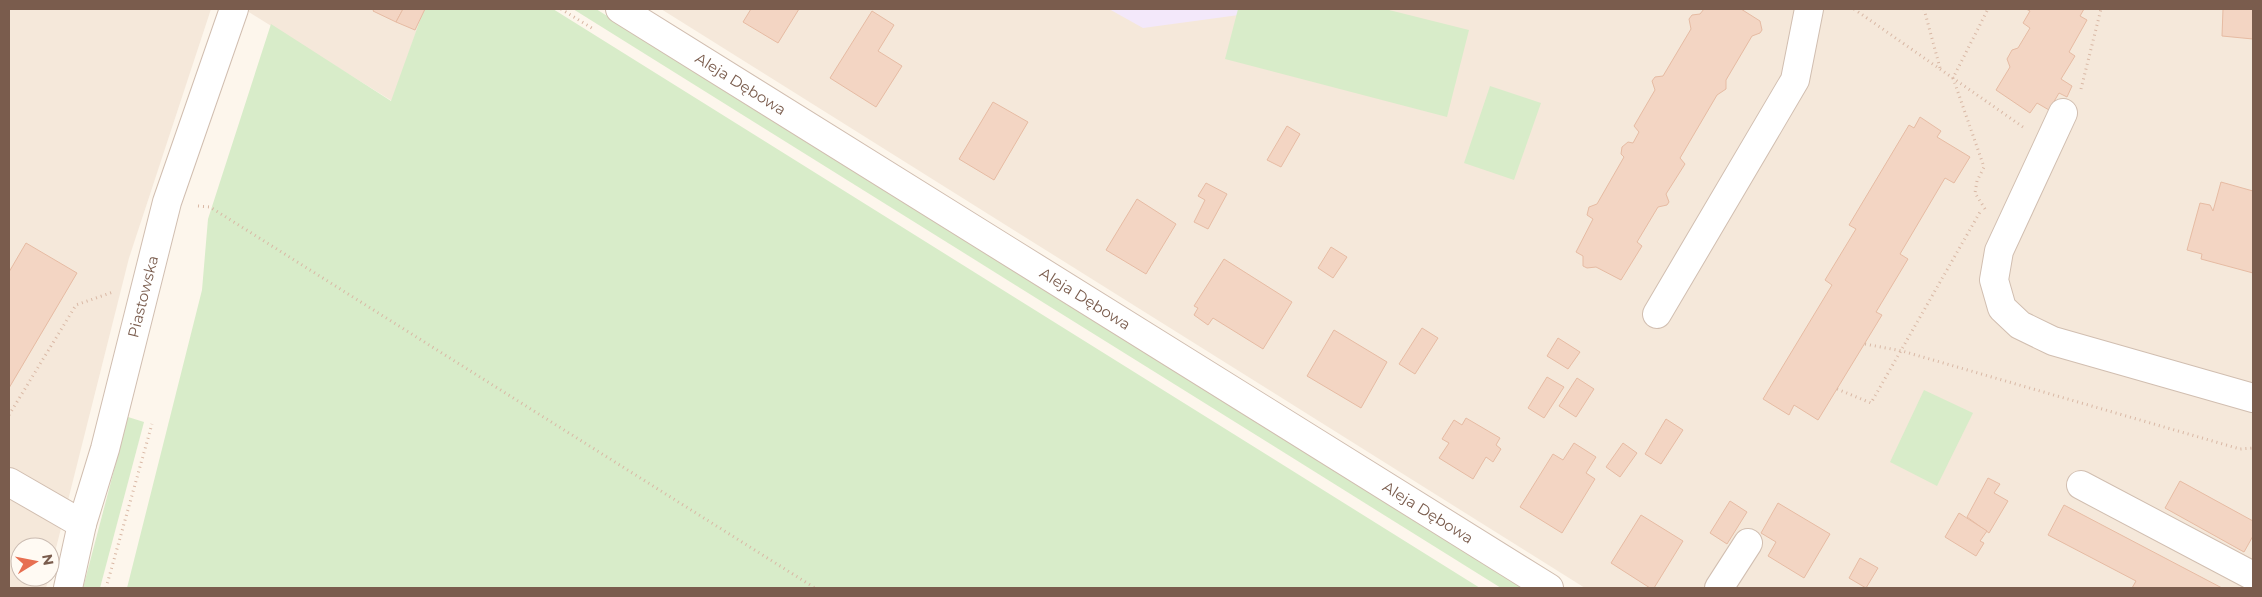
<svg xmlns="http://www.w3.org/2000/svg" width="2262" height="597" font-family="Montserrat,sans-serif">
<rect width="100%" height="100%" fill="#fdf6ec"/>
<g fill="#f5e8da">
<polygon points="9,9 211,9 129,258 50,572 50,547 20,547 20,577 49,577 46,588 9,588"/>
<polygon points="244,9 424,9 392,101"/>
<polygon points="661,9 2253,9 2253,588 1585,588"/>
</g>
<polygon fill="#f3e8fa" points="1109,9 1283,9 1143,28"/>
<g fill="#d8ecc9">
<polygon points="424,9 553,9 1480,588 127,588 202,290 208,219 271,24 391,101"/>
<polygon points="573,9 596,9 1525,588 1501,588"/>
<polygon points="1238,9 1385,9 1469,30 1447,117 1225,59"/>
<polygon points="1490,86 1541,103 1514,180 1464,163"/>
<polygon points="1924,390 1973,413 1937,486 1890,462"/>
<polygon points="128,417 144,422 100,588 83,588"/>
</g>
<g fill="#f3d5c3" stroke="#e6bba3">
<polygon points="374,9 403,9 396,22 373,11"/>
<polygon points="403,9 425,9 415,30 396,22"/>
<polygon points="751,9 799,9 778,43 743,22"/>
<polygon points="1704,9 1741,9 1760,21 1762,30 1760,33 1752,36 1726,80 1726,89 1717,95 1680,158 1685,164 1666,194 1669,202 1667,205 1658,207 1637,242 1642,246 1621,280 1596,267 1587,268 1583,266 1583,256 1576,252 1593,219 1587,215 1589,207 1597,204 1624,157 1621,154 1622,147 1628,142 1633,143 1639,132 1634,126 1655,90 1652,81 1655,77 1663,76 1691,29 1689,19 1692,15 1700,14"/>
<polygon points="2026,9 2084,9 2080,16 2087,20 2069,52 2075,56 2061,79 2072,86 2067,97 2059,93 2049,110 2037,103 2030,113 1996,90 2010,67 2007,59 2012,50 2018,48 2030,28 2023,23 2030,11"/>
<polygon points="2223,9 2253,9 2253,39 2222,36"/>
<polygon points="872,11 894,25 878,51 902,66 876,107 830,78"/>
<polygon points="993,102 1028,122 994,180 959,159"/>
<polygon points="1920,117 1941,131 1937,137 1970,157 1954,183 1945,178 1900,254 1908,259 1876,312 1882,315 1818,420 1794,405 1789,415 1763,399 1832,285 1825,280 1856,229 1849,225 1909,125 1914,128"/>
<polygon points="1287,126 1300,134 1281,167 1267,160"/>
<polygon points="2221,182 2253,191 2253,273 2201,259 2202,254 2187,250 2200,203 2210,205 2213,211"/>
<polygon points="1206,183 1227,194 1208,229 1194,222 1205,200 1198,196"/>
<polygon points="1137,199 1176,224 1146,274 1106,250"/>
<polygon points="26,243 77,273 9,388 9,272"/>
<polygon points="1331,247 1347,257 1333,278 1318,268"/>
<polygon points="1224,259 1292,302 1263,349 1213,318 1208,325 1194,315 1198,308 1194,306"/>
<polygon points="1422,328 1438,338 1415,374 1399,364"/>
<polygon points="1334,330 1387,362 1361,408 1307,376"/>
<polygon points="1558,338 1580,352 1568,369 1547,356"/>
<polygon points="1547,377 1564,387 1544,418 1528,408"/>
<polygon points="1577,378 1594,389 1576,417 1559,406"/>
<polygon points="1466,418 1500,438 1496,445 1501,449 1493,462 1486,457 1473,479 1439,458 1449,443 1442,439 1454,420 1462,425"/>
<polygon points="1666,419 1683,430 1661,464 1645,454"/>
<polygon points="1574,443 1596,457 1586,473 1595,479 1562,533 1520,507 1553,454 1563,460"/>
<polygon points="1623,443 1637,453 1620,477 1606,467"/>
<polygon points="1988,478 2000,484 1994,493 2008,501 1989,533 1967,517"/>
<polygon points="2180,481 2253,521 2253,536 2244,552 2165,508"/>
<polygon points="1730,501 1747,512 1727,544 1710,533"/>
<polygon points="1778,503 1830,534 1804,578 1768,556 1776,542 1761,533"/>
<polygon points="2064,505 2222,588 2132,588 2136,581 2048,535"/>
<polygon points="1959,513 1987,531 1980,541 1984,543 1976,556 1945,537"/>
<polygon points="1641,515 1683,541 1654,588 1650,588 1611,563"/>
<polygon points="1860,558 1878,568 1866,588 1849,578"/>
</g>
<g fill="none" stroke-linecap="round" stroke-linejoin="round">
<g stroke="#d1beb0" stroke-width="30">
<g id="minor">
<path id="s1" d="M620,9L1549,588"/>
<polyline points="2063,113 1999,251 1994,280 2002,308 2020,325 2053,341 2253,398"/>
<polyline points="1657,314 1795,80 1809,9"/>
<polyline points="9,482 82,524"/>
<polyline points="2081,485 2253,576"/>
<path id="s2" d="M68,588L82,524L105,449L167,202L234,9"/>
<polyline points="1719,588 1748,543"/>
</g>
</g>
<g stroke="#d9b8a5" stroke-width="3" stroke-dasharray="1 4" stroke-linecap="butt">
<polyline points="561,9 595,30"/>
<polyline points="1854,9 2023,127"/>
<polyline points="1924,9 1940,68"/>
<polyline points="2081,89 2101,9"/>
<polyline points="198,206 210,207 815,588"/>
<polyline points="1985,209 1975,193 1977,181 1984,167 1953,78 1988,9"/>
<polyline points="1865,344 1902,351 2240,449 2253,448"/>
<polyline points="1837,389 1871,403 1980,212"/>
<polyline points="9,415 76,305 113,292"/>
<polyline points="106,588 152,424"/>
</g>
<use href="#minor" stroke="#fff" stroke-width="28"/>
</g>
<g text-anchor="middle" stroke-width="4.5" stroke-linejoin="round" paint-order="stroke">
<g font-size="15" fill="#7a5c4d" stroke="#fffaf3">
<text dy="5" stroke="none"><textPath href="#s1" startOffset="142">Aleja Dębowa</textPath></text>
<text dy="5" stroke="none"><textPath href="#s2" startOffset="301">Piastowska</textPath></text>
<text dy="5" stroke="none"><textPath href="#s1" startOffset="548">Aleja Dębowa</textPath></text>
<text dy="5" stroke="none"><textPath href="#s1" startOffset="952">Aleja Dębowa</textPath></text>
</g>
</g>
<rect width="2262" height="597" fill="none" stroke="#7a5c4d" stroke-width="20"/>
<g transform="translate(35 562) rotate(80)"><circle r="24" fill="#fffaf3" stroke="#cabbb1"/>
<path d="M0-4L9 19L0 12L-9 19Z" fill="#e76f51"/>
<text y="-8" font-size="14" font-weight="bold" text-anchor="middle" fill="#7a5c4d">N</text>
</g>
</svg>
